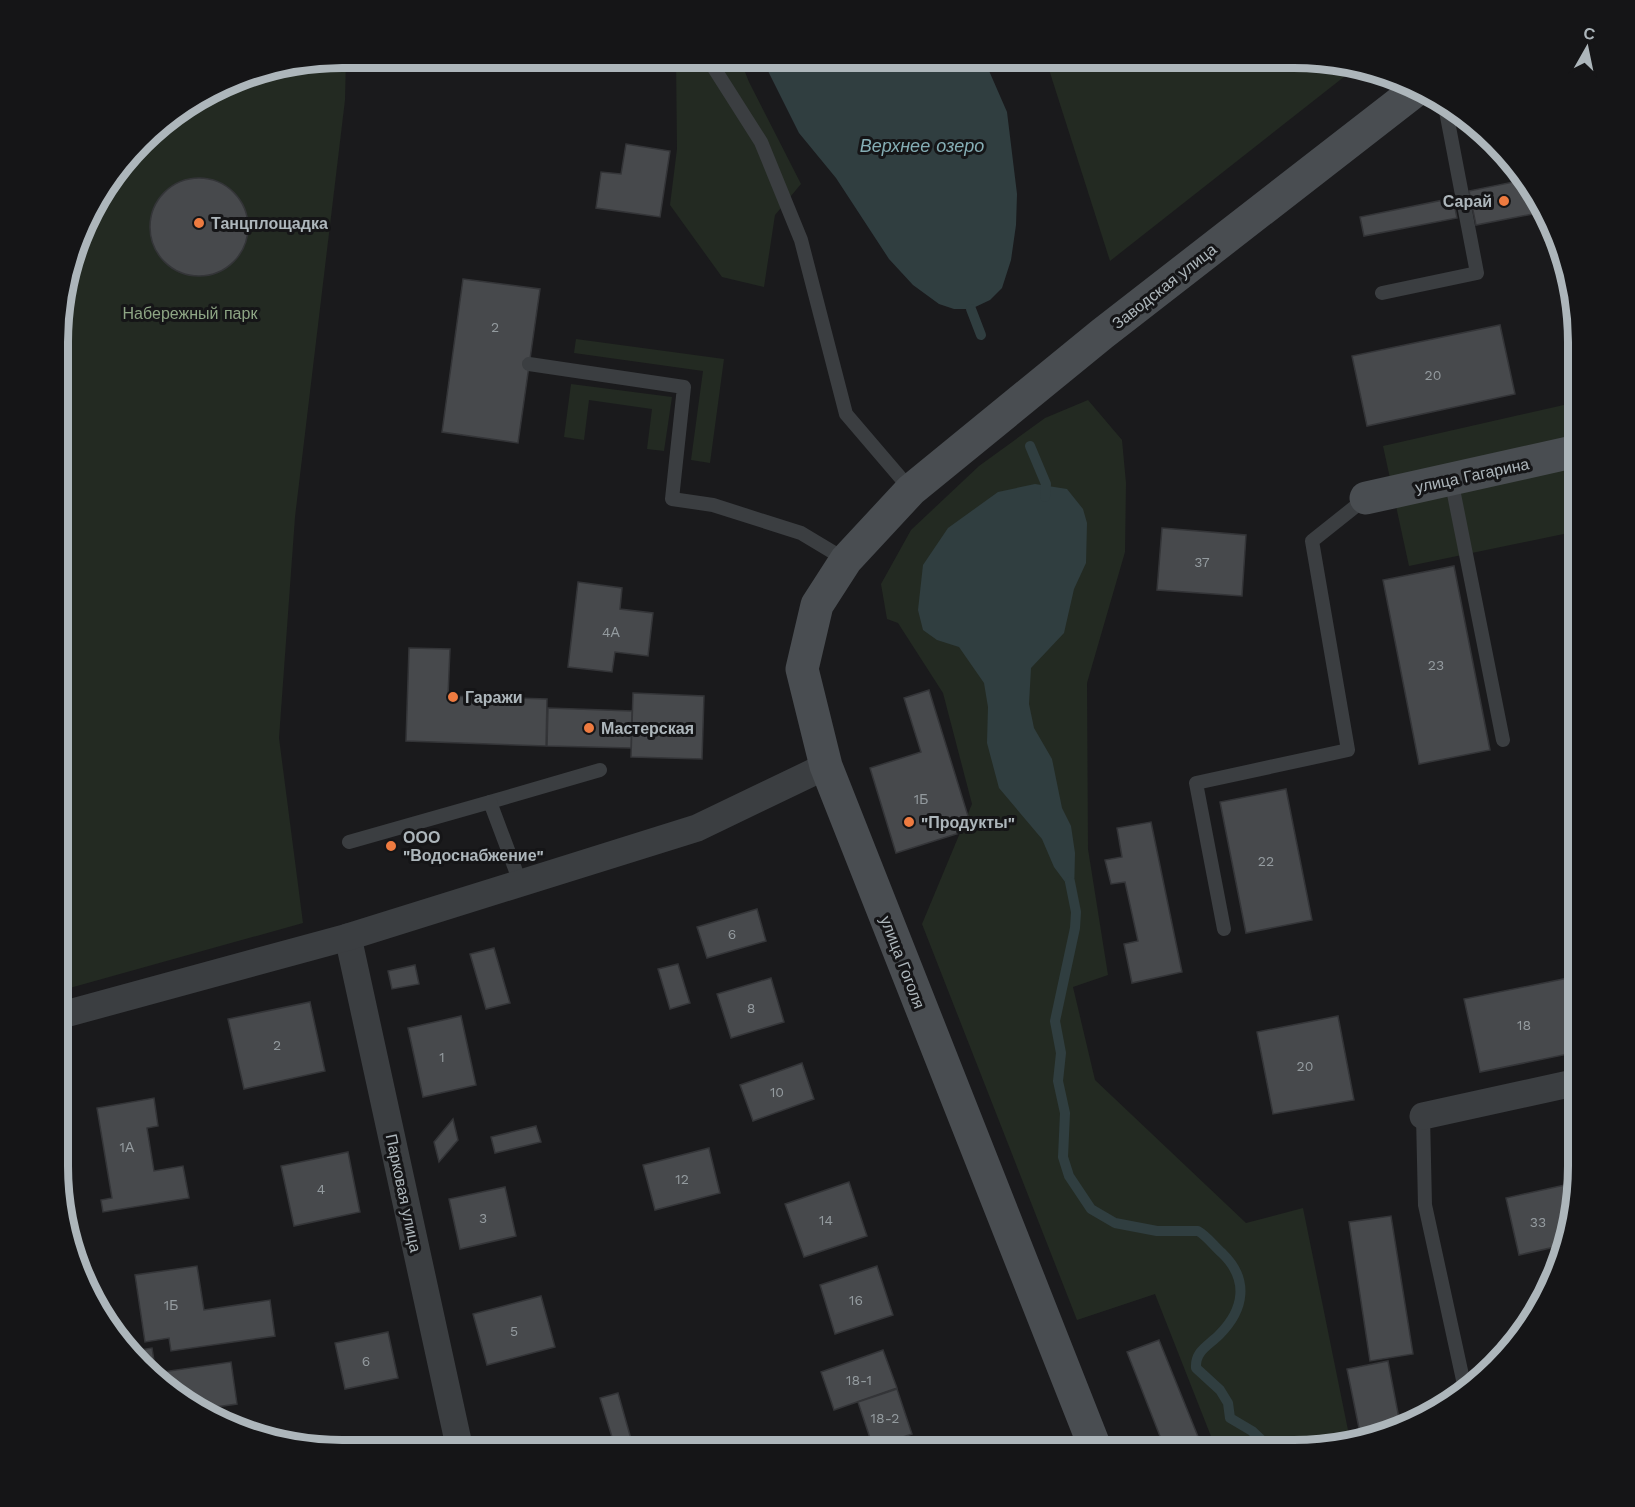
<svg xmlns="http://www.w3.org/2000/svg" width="1635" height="1507" font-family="'Work Sans',sans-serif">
<rect width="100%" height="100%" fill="#1a1a1c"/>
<g fill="#232a22">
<polygon points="346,57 345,100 295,517 279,738 303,923 59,991 62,287 95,200 154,127 250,72"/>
<polygon points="676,57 739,57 749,82 801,184 775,215 764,287 722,277 670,205 677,149"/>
<polygon points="1045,57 1312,58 1354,69 1110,261"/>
<polygon points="576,339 724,359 710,463 691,460 703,371 574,353"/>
<polygon points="571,384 672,397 664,451 647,449 652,409 589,400 584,440 564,437"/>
<polygon points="1088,400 1122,440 1126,483 1125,552 1087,683 1088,849 1108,975 1073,987 1095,1080 1246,1223 1303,1208 1350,1440 1311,1449 1216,1449 1155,1294 1077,1320 922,924 972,804 943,693 898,623 887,619 881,584 911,530 979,466 1045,418"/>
<polygon points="1577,402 1578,531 1409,566 1383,446"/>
</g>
<g fill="#303e40">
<polygon points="761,57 983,57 1007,112 1017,194 1016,225 1011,260 1002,288 990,300 971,309 954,309 939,304 913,285 889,259 836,178 799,133"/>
<polygon points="1035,484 1067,489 1083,509 1087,523 1086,563 1074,589 1064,633 1031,668 1029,704 1034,728 1052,759 1062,808 1071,826 1075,853 1074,894 1054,867 1042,839 999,788 987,743 988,707 984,683 959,647 937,640 923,630 918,610 923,565 948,528 998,492"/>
</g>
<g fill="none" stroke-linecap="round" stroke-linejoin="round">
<g stroke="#303e40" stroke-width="10">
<polyline points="971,309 981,335"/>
<polyline points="1030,446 1046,484 1045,497"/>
<path d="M1070,882L1076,912L1075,928L1055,1021L1061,1053L1058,1081L1065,1113L1063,1157L1069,1176L1091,1209L1115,1223L1157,1231H1198C1207,1236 1214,1246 1222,1253C1249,1279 1245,1309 1219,1335C1208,1346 1195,1351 1196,1368L1220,1390L1228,1403L1230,1418L1252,1431L1271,1449"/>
</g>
</g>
<g fill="#47494c" stroke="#343538" stroke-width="1.5">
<polygon points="626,144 670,151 660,217 596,208 601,172 621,174"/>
<circle cx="199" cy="227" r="49"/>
<polygon points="1523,180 1543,212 1476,225 1469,191"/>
<polygon points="1453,198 1457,218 1364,236 1360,217"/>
<polygon points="463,279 540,289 518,443 442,432"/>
<polygon points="1500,325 1515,394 1367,426 1352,356"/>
<polygon points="1162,528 1246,535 1242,596 1157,590"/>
<polygon points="1454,566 1490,750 1419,764 1383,580"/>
<polygon points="578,582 622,588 620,609 653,613 648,656 615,652 612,672 568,667"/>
<polygon points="409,648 450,649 448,696 547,699 546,746 406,741"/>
<polygon points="929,690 972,829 896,853 870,768 921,752 904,698"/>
<polygon points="633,693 704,696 702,759 631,757"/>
<polygon points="548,708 632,711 631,748 547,746"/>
<polygon points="1286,789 1312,920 1246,933 1220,802"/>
<polygon points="1151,822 1182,972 1132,983 1124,944 1138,941 1125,882 1111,884 1105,860 1122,857 1117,828"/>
<polygon points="757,909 766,941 707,958 697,927"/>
<polygon points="494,948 510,1003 486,1009 470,954"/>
<polygon points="678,964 690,1003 670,1009 658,969"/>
<polygon points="415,965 419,984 392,989 388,971"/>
<polygon points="1578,976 1578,1052 1480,1072 1464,999"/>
<polygon points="771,978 784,1022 731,1038 717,994"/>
<polygon points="310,1002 325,1071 244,1089 228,1019"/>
<polygon points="461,1016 476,1085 423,1097 408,1028"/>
<polygon points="1338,1016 1354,1100 1273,1114 1257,1032"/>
<polygon points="802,1063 814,1099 753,1121 740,1085"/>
<polygon points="154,1098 158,1126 147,1128 154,1171 183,1166 189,1198 103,1212 101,1200 112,1198 97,1108"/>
<polygon points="453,1119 458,1140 439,1162 434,1142"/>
<polygon points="536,1126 541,1142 495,1153 491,1137"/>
<polygon points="709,1148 720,1193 655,1210 643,1165"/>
<polygon points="348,1152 360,1212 294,1226 281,1166"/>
<polygon points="849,1182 867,1236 804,1257 785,1204"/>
<polygon points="1574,1183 1559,1246 1519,1255 1506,1198"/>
<polygon points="505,1187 516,1236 460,1249 449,1199"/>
<polygon points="1391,1216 1413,1354 1370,1361 1349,1222"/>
<polygon points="197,1266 204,1310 270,1300 275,1336 171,1351 169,1338 145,1342 135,1275"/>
<polygon points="877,1266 893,1315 835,1334 820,1285"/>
<polygon points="541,1296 555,1347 487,1365 473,1314"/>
<polygon points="388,1332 398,1378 345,1389 335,1343"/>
<polygon points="1159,1340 1203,1449 1165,1449 1127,1352"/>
<polygon points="152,1348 156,1373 231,1362 237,1404 201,1409 127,1352"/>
<polygon points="883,1350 897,1388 834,1410 821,1372"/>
<polygon points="1388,1361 1401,1429 1361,1438 1347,1369"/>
<polygon points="897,1389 912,1434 873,1447 858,1402"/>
<polygon points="618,1393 633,1446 620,1450 616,1450 600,1398"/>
<polygon points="418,1443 420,1450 382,1450"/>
</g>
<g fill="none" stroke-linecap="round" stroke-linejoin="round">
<g stroke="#3b3e41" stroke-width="14">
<polyline points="707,57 761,142 801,240 846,414 911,490"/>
<polyline points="1382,293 1477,273 1445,106"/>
<polyline points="529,364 684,387 672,499 713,505 801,533 846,560"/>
<polyline points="1451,479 1503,740"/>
<polyline points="490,802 600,770"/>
<polyline points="349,842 490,802 520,882"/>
<polyline points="1224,929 1196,783 1348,750 1312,541 1366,498"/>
<polyline points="1423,1116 1425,1205 1465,1389"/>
</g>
<g stroke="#3b3e41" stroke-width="27">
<polyline points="348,937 460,1450"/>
<polyline points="58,1016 348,937 697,828 826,766"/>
<polyline points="1423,1116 1578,1082"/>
</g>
<g stroke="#494d51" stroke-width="33">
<polyline points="1366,498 1577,451"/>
<polyline points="1096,1450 826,766 802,669 817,605 846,560 911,490 1102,334 1420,87"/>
</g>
</g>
<g fill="#ee7b40" stroke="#151517" stroke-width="2">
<circle cx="1504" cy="201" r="6"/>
<circle cx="199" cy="223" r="6"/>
<circle cx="453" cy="697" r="6"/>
<circle cx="589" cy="728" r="6"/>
<circle cx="909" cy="822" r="6"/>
<circle cx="391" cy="846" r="6"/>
</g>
<g text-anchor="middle" stroke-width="6" stroke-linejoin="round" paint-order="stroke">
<g font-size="14" fill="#949b9f">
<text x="495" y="332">2</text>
<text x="1433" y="380">20</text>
<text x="1202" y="567">37</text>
<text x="611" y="637">4А</text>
<text x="1436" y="670">23</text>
<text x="921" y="804">1Б</text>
<text x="1266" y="866">22</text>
<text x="732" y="939">6</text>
<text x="751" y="1013">8</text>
<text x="1524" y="1030">18</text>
<text x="277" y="1050">2</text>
<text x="442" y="1062">1</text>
<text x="1305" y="1071">20</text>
<text x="777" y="1097">10</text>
<text x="127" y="1152">1А</text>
<text x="682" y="1184">12</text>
<text x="321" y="1194">4</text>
<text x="483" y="1223">3</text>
<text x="826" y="1225">14</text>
<text x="1538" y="1227">33</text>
<text x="856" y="1305">16</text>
<text x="171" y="1310">1Б</text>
<text x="514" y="1336">5</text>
<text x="366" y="1366">6</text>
<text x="859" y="1385">18-1</text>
<text x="885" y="1423">18-2</text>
</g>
<g font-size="16" font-weight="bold" fill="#adb6bb" stroke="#151517" text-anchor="start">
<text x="1492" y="207" text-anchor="end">Сарай</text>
<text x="211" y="229">Танцплощадка</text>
<text x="465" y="703">Гаражи</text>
<text x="601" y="734">Мастерская</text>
<text x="921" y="828">"Продукты"</text>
<text x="403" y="843">ООО<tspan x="403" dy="18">"Водоснабжение"</tspan></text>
</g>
<g font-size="16" fill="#adb6bb" stroke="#151517">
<text transform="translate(1164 286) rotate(-38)" y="6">Заводская улица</text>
<text transform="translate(1472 475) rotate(-12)" y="6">улица Гагарина</text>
<text transform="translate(903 962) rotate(69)" y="6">улица Гоголя</text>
<text transform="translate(404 1193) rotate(78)" y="6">Парковая улица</text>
</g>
<g font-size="16" fill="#8da584" stroke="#151517">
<text x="190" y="319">Набережный парк</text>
</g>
<g font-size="18" font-style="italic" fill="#85aeb5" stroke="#151517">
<text x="922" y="152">Верхнее озеро</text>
</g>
</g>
<path d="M0 0H1635V1507H0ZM342 68H1294A274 274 0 0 1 1568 342V1166A274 274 0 0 1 1294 1440H342A274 274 0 0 1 68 1166V342A274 274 0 0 1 342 68Z" fill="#151517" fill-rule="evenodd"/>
<path fill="none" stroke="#adb6bb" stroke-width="8" d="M342 68H1294A274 274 0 0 1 1568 342V1166A274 274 0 0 1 1294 1440H342A274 274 0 0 1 68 1166V342A274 274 0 0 1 342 68Z"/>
<g transform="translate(1587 48) rotate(9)" stroke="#151517" stroke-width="4.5" paint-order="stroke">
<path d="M0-4.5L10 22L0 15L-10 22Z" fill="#adb6bb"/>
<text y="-9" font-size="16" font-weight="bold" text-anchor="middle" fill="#adb6bb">С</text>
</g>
</svg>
